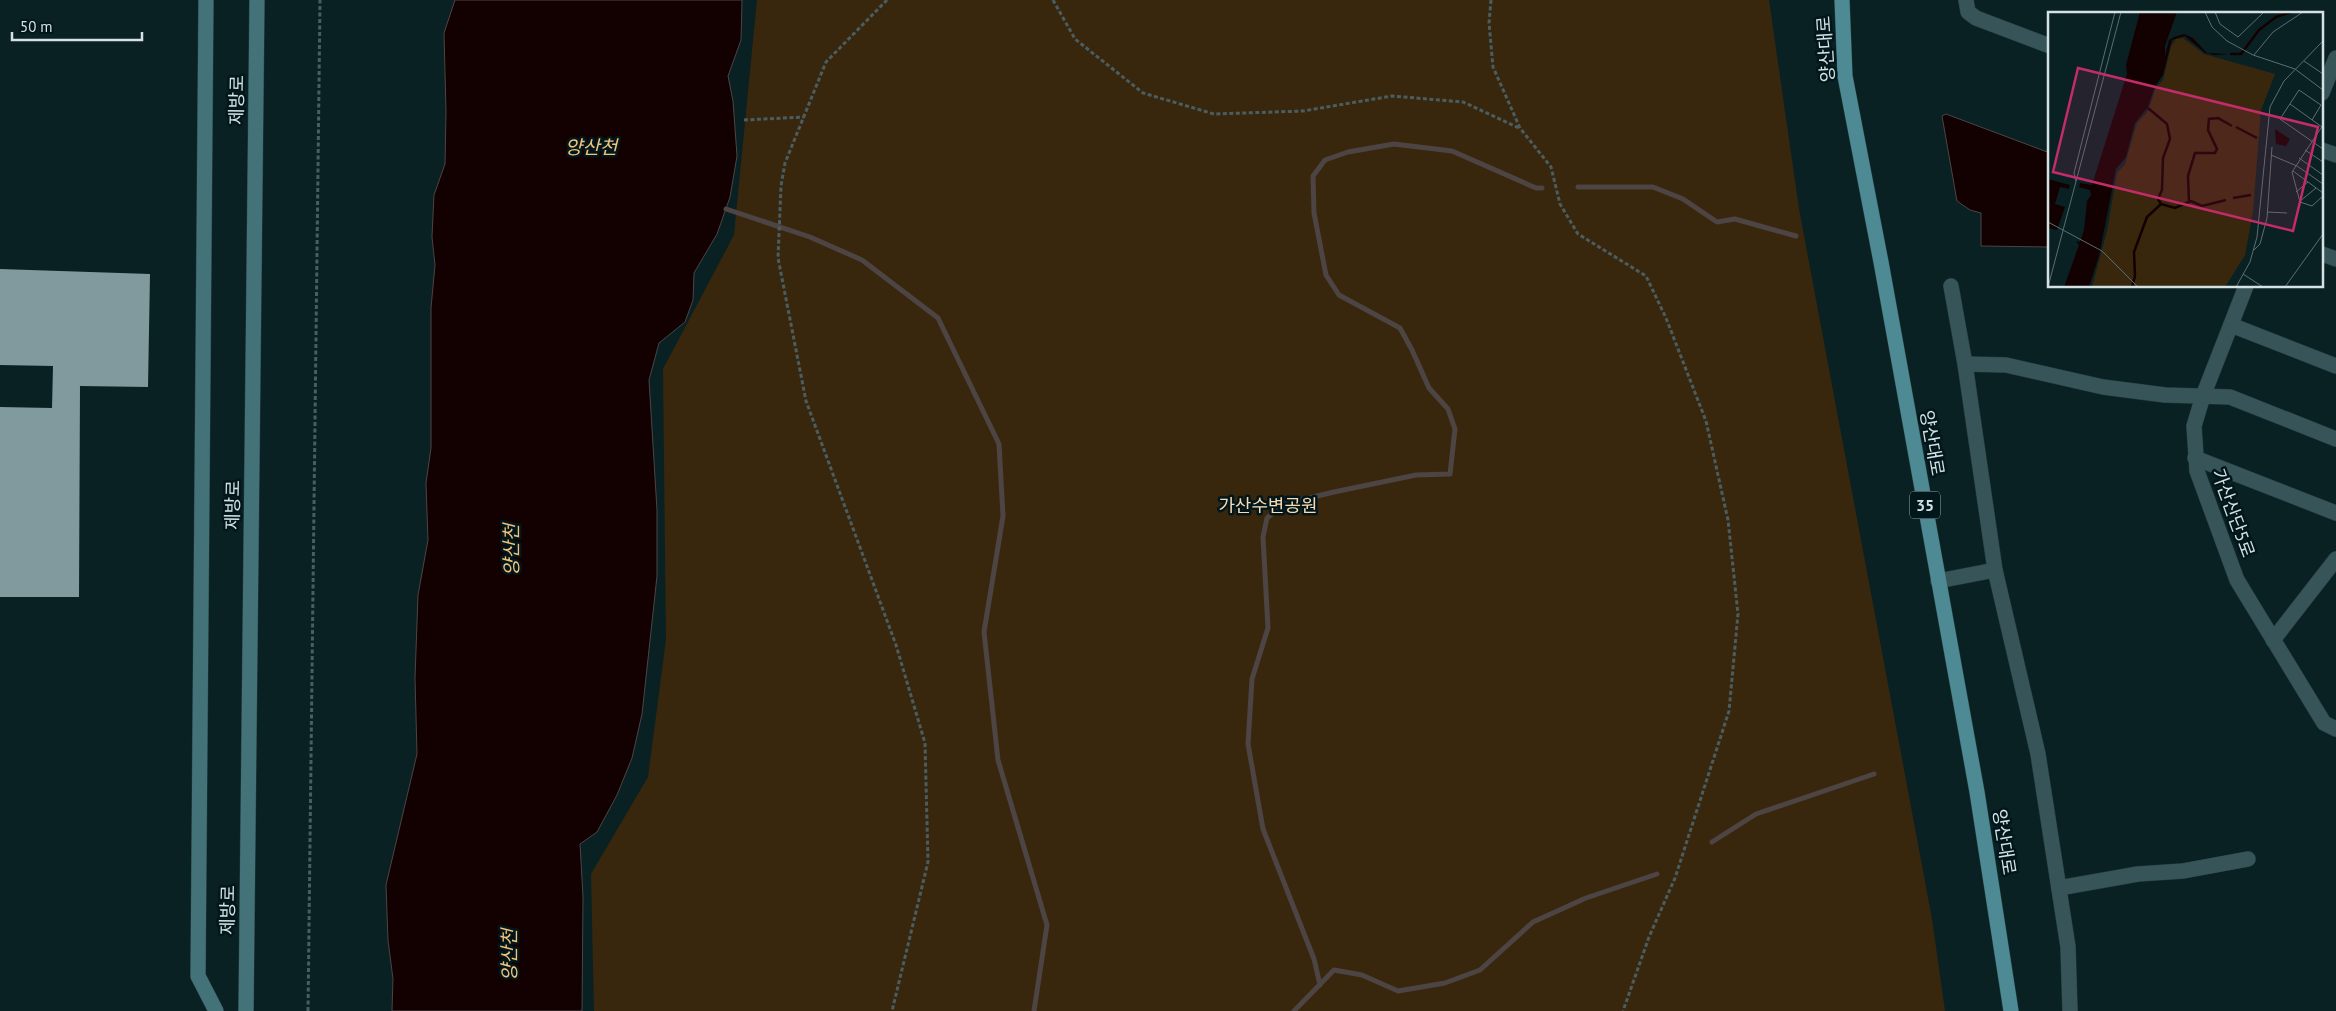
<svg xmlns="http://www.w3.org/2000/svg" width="2336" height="1011" font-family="'PT Sans','Noto Sans KR',sans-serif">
<rect width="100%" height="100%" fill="#0a2124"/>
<polygon fill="#39270d" points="757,0 1769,0 1799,209 1932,919 1945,1011 594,1011 591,874 648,777 666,640 663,369 734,235"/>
<g fill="#130000" stroke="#4d4444">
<polygon points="455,0 742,0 741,40 728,76 733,101 737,156 730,197 717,234 694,273 693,300 685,322 659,343 649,380 657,510 657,576 642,714 632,758 617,795 597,832 580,844 583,897 582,1011 392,1011 393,979 388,940 386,885 417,754 415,678 418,595 428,540 426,483 431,448 431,308 435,265 432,237 434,195 445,164 446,112 444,33"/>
<polygon points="1946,114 2050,153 2050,247 1981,246 1981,213 1970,210 1957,201 1942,116"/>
</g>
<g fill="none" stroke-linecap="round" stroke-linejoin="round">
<g stroke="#4d4444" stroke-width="5">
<polyline points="1578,187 1653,187 1683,199 1717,222 1735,219 1796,236"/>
<polyline points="726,209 810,237 862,260 938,318 999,444 1003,516 984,632 998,760 1047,925 1034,1011"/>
<polyline points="1712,842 1756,814 1874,774"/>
<polyline points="1320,985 1314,959 1263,829 1248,744 1252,679 1268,628 1263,537 1267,518 1284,504 1334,492 1416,475 1450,474 1455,429 1448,409 1429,388 1412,350 1400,328 1339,295 1326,275 1314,213 1313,176 1325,160 1348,152 1394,144 1452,151 1536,188 1542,188"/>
<polyline points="1294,1011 1334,970 1362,975 1398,991 1445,983 1480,970 1533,922 1586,898 1657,874"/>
</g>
</g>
<polygon fill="#819a9e" points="0,269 150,274 148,387 80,386 79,597 0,597 0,407 52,408 53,366 0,365"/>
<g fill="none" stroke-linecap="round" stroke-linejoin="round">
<g stroke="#263c3f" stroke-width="16">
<g id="street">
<polyline points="1966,0 1968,12 1976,18 2050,46"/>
<polyline points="2322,93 2336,58"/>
<polyline points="2322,150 2336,155"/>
<polyline points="2322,254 2336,259"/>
<polyline points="1951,286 1965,364 1995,570 2038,754 2068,947 2070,1011"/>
<polyline points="2246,286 2203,396 2194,426 2197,471 2237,580 2324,723 2336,729"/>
<polyline points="2231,325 2336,366"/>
<polyline points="1965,364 2006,365 2103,387 2165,395 2230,397 2336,439"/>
<polyline points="2195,458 2336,513"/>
<polyline points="1938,581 1995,570"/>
<polyline points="2273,640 2336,559"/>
<polyline points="2059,888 2138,874 2183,871 2248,859"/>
</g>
</g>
<g stroke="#263c3f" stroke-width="16">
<g id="secondary">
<polyline points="206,0 198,976 216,1011"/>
<polyline points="246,1011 257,0"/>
</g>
</g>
<g stroke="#263c3f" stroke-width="16">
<polyline id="primary" points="1842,0 1845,76 1881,262 1977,792 2011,1011"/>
</g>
<g stroke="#4a5d60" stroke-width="3" stroke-dasharray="4 2.5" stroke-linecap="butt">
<polyline points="887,0 826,62 785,163 781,186 778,258 806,401 896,645 925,743 928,862 892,1011"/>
<polyline points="1053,0 1075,39 1143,93 1214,114 1303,111 1392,96 1463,102 1519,128"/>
<polyline points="1491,0 1489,23 1493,67 1520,128 1551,167 1560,204 1578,234 1646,276 1666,318 1706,421 1728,520 1738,614 1729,711 1675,878 1649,937 1623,1011"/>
<polyline points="744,120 804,117"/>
<polyline points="308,1011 320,0"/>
</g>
<use href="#street" stroke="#375458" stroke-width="15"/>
<use href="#secondary" stroke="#447279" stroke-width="15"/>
<use href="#primary" stroke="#4d8a93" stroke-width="15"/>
</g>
<g text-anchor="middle" stroke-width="5" stroke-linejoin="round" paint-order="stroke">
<rect fill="#02171b" stroke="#96a5a8" stroke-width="1" x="1910" y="491.5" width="30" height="27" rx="4"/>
<g font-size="16" font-weight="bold" fill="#d5e2e4">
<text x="1925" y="511">35</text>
</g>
<g font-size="18" fill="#d5e2e4" stroke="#02171b">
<text transform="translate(1826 49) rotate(-94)" y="6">양산대로</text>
<text transform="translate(237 100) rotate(-89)" y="6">제방로</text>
<text transform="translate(1932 443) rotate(80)" y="6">양산대로</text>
<text transform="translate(233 505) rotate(-89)" y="6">제방로</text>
<text transform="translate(2233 513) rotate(70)" y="6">가산산단5로</text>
<text transform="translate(2004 842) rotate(81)" y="6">양산대로</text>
<text transform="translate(228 910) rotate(-89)" y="6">제방로</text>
</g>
<g font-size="18" fill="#fadbb2" stroke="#02171b">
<text x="1268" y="512">가산수변공원</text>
</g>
<g font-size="19" font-style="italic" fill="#f5c27b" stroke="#02171b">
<text x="591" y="154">양산천</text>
<text transform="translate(511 550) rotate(-90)" y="7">양산천</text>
<text transform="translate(509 955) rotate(-90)" y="7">양산천</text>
</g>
</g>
<g transform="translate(2048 12)">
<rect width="275" height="275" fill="#0a2124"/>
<path d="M135,26L156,42L227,62L213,98L205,200L197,243L177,275H44L59,219L69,161L77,152L89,111L100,99L108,75L115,68L123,34L128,27Z" fill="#39270d"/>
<path d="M92,0H129L117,34V44L121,28L126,25L136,22L145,26L159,41L181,42L167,43L157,41L137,24L124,28L115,63L107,74L100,95L87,111L78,145L68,157L51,244L41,275H16L31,233L28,229L32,230L36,218L39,189L43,183L42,178L31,175L32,171L44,173L79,62L78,53ZM227,117L242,127L238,134L228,132ZM0,167L22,173L21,177L12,175L7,192L17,195L9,218L0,216Z" fill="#130000"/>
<path fill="none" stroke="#130000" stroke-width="2.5" d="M182,42H193L211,18L228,5L244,0M100,96L119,112L122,127L115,146L114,178L110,187L113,192M188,115L209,126M185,186L203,183M141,190L140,164L147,141H167L169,137L160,118L161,107L170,106L184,114M84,275L87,264L86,240L99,205L113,192L127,196L143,189L154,194L178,188"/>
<path fill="none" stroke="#5b6e71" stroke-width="1" d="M157,0L164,15L179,29L205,43L247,57L275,78M167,0L172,12L190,25L216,0M206,43L225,20L255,0M256,49L275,62M242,92L274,115M264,108L273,93L251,78L232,107L275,137M275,113L244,160L252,190L264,194L275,184M257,138L275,150M223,143L249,154L275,172M251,146L275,163M245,159L275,181M28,169L26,161L67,0M248,180L260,170M251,190L268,176M219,200L239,201M0,210L54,239L90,275M206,238L212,232L219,206L224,135M195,262L215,275M0,275L73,0M188,275L202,250L209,225L222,95L236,69L275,29M237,275L275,222"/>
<path fill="#c42c69" fill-opacity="0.15" stroke="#c42c69" stroke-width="2.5" d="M30,56L270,115L245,219L5,160Z"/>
<rect width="275" height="275" fill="none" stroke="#d5e2e4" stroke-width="2.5"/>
</g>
<path d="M12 32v8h130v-8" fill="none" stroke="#d5e2e4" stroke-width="2.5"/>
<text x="20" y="32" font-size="15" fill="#d5e2e4" stroke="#02171b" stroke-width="4" paint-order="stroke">50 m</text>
</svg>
